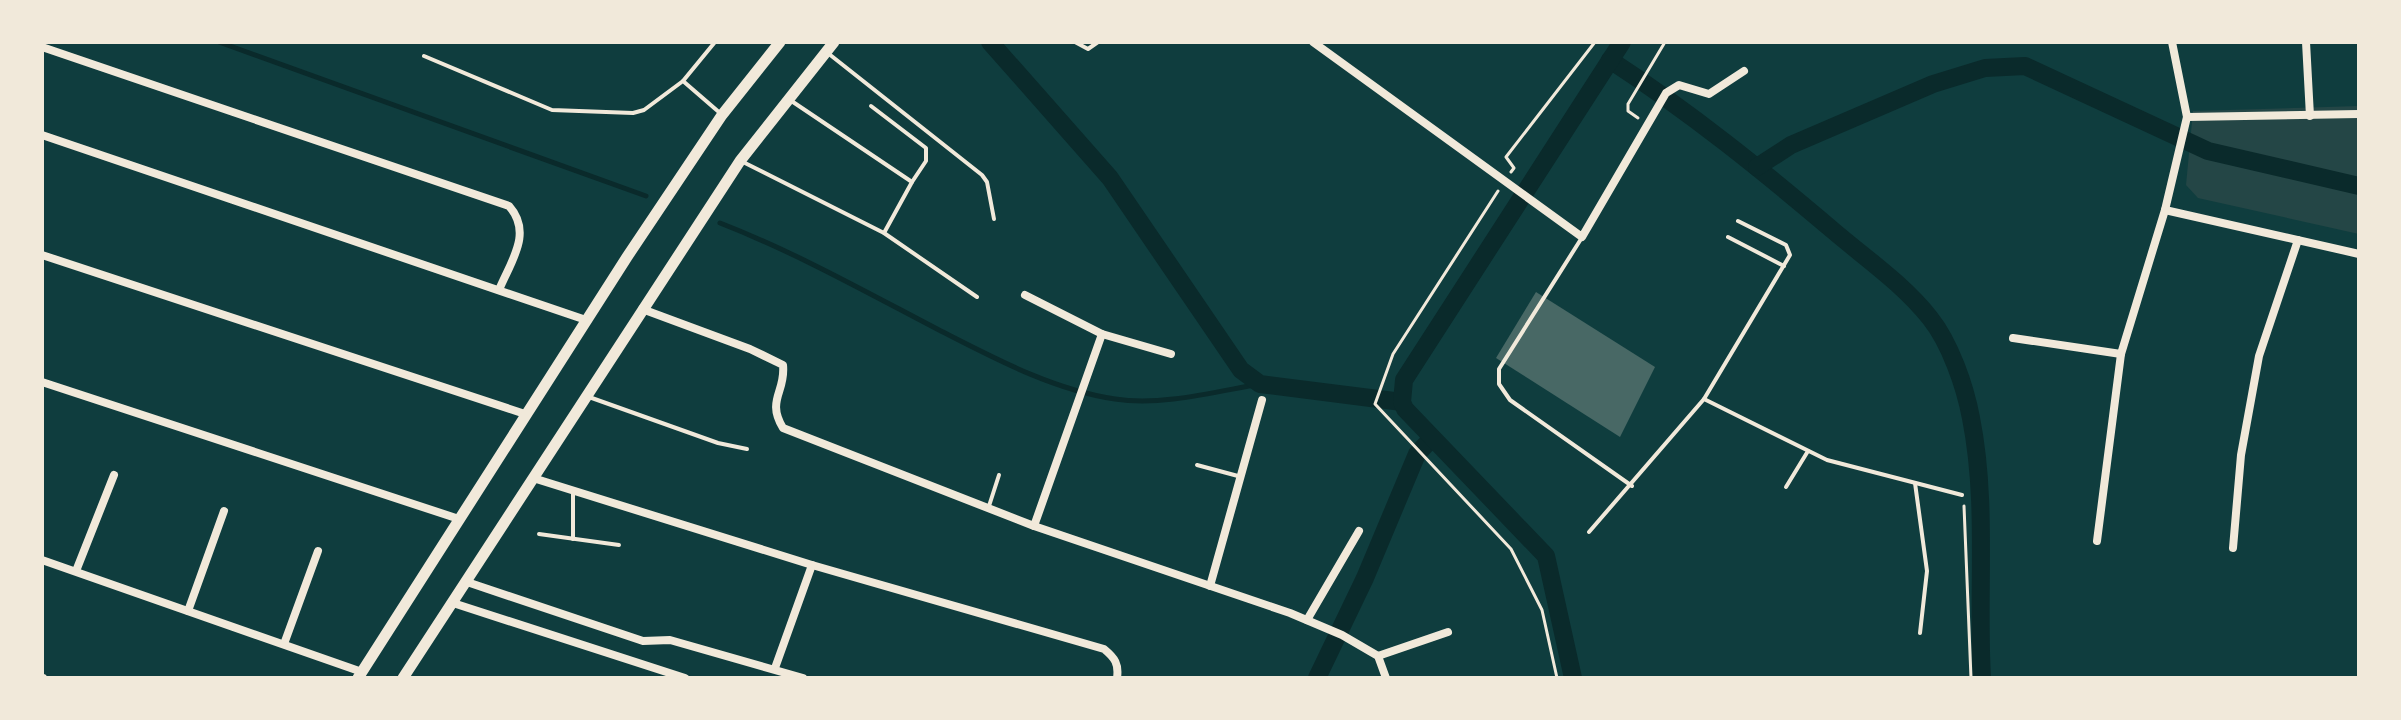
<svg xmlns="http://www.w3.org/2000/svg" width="2401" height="720" font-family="'DM Sans',sans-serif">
<rect width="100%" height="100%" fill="#0f3d3e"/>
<polygon fill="#244646" points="2359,106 2359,234 2198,198 2186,185 2193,111"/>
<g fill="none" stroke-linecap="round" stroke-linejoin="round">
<g stroke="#0a2a2b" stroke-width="5">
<polyline points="219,42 646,196"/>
<path d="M720,223C795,252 868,293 939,330C994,358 1053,390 1115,399C1162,406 1214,392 1260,384"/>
</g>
<g stroke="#0a2a2b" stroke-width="18">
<polyline points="990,42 1110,178 1241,370 1260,384 1402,402"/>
<path d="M1610,60C1690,112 1763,171 1836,233C1868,260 1904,285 1930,318C1950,343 1965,386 1971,418C1988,504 1977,592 1982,678"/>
<polyline points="1757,167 1791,145 1933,84 1985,68 2025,66 2208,151 2359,186"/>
<polyline points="1317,678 1365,578 1417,454 1432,438"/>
<polyline points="1573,678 1546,556 1405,409 1402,402 1404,380 1622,42"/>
</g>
</g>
<polygon fill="#486865" points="1536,292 1655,367 1620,437 1496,358"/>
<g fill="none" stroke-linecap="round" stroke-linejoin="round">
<g stroke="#f1e9da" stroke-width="3">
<polyline points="1638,118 1628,111 1628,104 1665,42"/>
<polyline points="1511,172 1514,168 1506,157 1595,42"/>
<polyline points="1498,191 1393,354 1375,404 1511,549 1542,610 1557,678"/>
<polyline points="1964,506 1971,678"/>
</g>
<g stroke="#f1e9da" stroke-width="4">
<polyline points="1075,42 1088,49 1098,42"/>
<polyline points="829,54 982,175 987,182 994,219"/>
<polyline points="424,56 552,110 633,113 644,110 683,81 720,113"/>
<polyline points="683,81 715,42"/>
<polyline points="790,100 912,182 884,233"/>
<polyline points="871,106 926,148 926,161 912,182"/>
<polyline points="741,161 884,233 977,297"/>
<polyline points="1728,237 1784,266"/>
<polyline points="1581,239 1499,369 1499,384 1510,400 1632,486"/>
<polyline points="589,397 718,443 747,449"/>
<polyline points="1704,399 1790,255 1786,245 1738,221"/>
<polyline points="1197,465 1238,476"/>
<polyline points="1915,483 1927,571 1920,633"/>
<polyline points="1786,487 1808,451"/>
<polyline points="573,493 573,539"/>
<polyline points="989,506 999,475"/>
<polyline points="1589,532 1704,399 1827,460 1962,495"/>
<polyline points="539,534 619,545"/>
</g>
<g stroke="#f1e9da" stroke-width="8">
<polyline points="1313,42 1582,237 1666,93 1679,85 1709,94 1744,71"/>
<polyline points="2306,42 2310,116"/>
<path d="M42,47L509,206C533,233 511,261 499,290"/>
<polyline points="2187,117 2359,114"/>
<polyline points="42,135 586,320"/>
<polyline points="2165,210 2359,254"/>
<polyline points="42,255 525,414"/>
<polyline points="1025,295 1102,334 1034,526"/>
<path d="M642,309L750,349L783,365C786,392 766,400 783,428L1034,526L1290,613L1342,635L1378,656L1386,678"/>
<polyline points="1102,334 1171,354"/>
<polyline points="2013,338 2121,354"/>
<polyline points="42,382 459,519"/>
<path d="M533,478L812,565L1104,649C1115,658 1119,664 1117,678"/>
<polyline points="2097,541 2121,354 2165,210 2187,117 2172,42"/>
<polyline points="2233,548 2241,455 2259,356 2298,240"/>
<polyline points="42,560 362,672"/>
<polyline points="76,571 114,475"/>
<polyline points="467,582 643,641 670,640 803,678"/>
<polyline points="1210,586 1262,400"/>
<polyline points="453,603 685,678"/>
<polyline points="188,611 224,511"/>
<polyline points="1307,620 1359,531"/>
<polyline points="284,644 318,551"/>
<polyline points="1378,656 1448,632"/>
<polyline points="775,668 812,565"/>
<polyline points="42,678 43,678"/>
</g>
<g stroke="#f1e9da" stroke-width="11">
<polyline points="358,678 627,257 722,115 780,42"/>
<polyline points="403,678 740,161 834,42"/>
</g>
</g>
<rect width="2401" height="720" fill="none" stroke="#f1e9da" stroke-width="88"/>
</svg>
